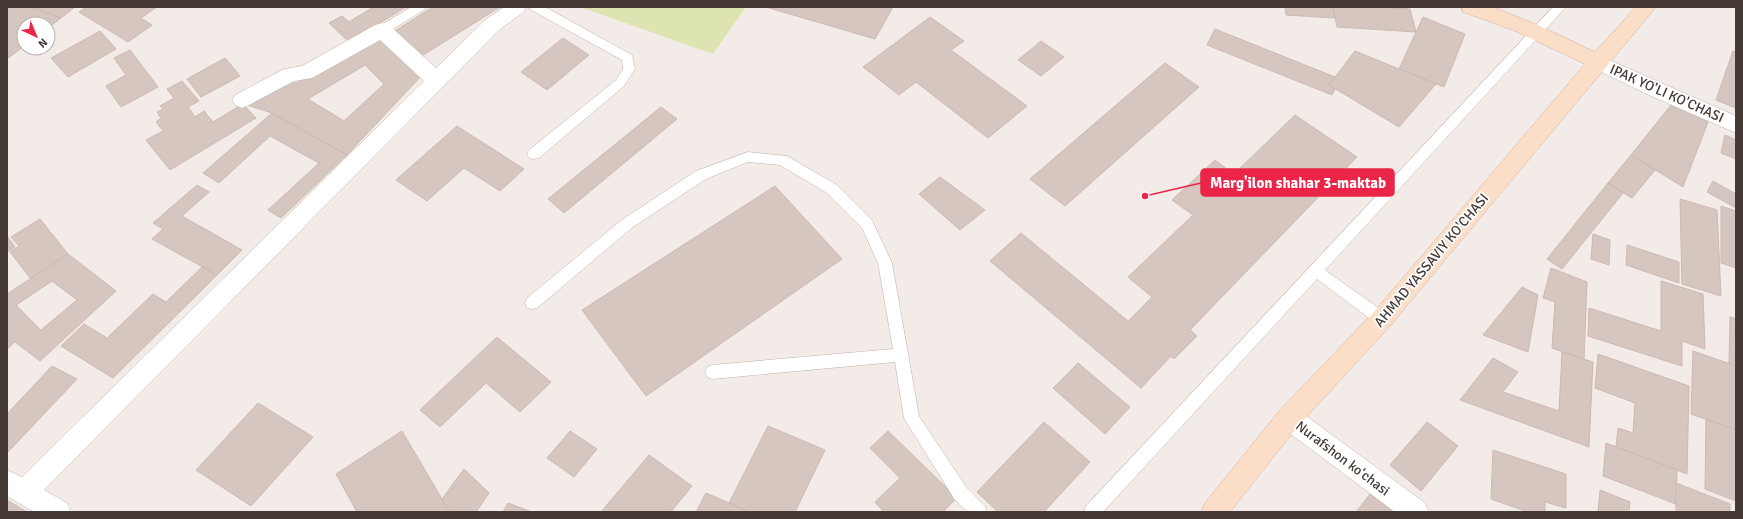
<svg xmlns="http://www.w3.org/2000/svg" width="1743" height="519" font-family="Signika,sans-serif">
<rect width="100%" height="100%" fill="#f2ebe7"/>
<polygon fill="#dde4b2" points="584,7 746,7 713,54 583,8"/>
<g fill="#d6c6c0" stroke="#cdb9b1" fill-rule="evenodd">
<polygon points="7,7 32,7 61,18 48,28 48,24 24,24 24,46 7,59"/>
<polygon points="32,7 75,7 61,18"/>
<polygon points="86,7 157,7 141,18 152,25 128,42 79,12"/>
<polygon points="373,7 406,7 349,42 329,23 342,16 349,22"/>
<polygon points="433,7 500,7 420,57 393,32"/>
<polygon points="766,7 893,7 875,39"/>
<polygon points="1285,7 1333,7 1335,18 1286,15"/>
<polygon points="1333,7 1381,7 1410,9 1416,32 1337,27"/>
<polygon points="930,17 964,41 951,50 1027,106 988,138 916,82 899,95 863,67"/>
<polygon points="1423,17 1465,34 1444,87 1399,69"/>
<polygon points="1215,29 1335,77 1329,85 1335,89 1332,95 1207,45"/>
<polygon points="100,31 116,49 68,77 51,58"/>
<path d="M380,37L423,74L347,155L272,113L247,105L289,79L296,83ZM365,65L384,84L344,121L308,99Z"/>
<polygon points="563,38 589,55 547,90 521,72"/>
<polygon points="1041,41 1064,57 1041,76 1018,60"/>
<polygon points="130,50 158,87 121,107 106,86 126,75 114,58"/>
<polygon points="1355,51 1436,84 1399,127 1329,85"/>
<polygon points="1733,51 1736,52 1736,108 1716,100"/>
<polygon points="225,58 240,76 201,97 187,79"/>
<polygon points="1165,63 1199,87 1065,206 1030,179"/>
<polygon points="182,81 199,101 188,107 195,117 204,111 213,122 243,104 256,118 170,170 146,140 163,131 156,122 161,118 157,112 163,109 160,106 174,98 167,89"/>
<polygon points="1671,105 1708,122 1683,187 1631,155"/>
<polygon points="661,107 677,119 564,213 548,199"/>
<polygon points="272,113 347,155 281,218 268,210 319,163 270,136 219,183 203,173"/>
<polygon points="1295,115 1357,157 1190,330 1197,336 1174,359 1171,356 1141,388 990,261 1021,233 1128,321 1152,297 1128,277 1193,215 1172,200 1215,160 1234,174"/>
<polygon points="457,126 524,169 500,191 464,168 427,201 396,180"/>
<polygon points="1725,135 1736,140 1736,159 1721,153"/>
<polygon points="1631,155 1655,170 1632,198 1608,183"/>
<polygon points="940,177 985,210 960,230 919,194"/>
<polygon points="1713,181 1736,194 1736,208 1707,192"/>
<polygon points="1608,183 1623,193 1562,269 1547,259"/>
<polygon points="197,185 209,192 182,216 242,250 217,275 152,239 163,229 153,223"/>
<polygon points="775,186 842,259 646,396 582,310"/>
<polygon points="1680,199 1717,210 1721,296 1682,284"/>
<polygon points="1721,206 1736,211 1736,268 1721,263"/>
<polygon points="40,219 68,254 31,279 10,252 19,246 11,237"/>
<polygon points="1593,234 1610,240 1609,265 1591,259"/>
<polygon points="7,236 15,247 7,252"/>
<polygon points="1627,245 1679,262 1679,283 1626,265"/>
<path d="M68,254L116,291L40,361L15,342L7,349V294ZM52,281L77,300L41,330L16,305Z"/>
<polygon points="202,267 217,275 113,378 61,346 84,324 107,338 153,294 166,302"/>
<polygon points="1551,268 1587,282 1584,359 1552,348 1555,302 1543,298"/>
<polygon points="1661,281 1703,294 1705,349 1682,341 1682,366 1588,336 1589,308 1661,331"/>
<polygon points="1522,287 1538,295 1528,352 1483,335"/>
<polygon points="1730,317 1736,319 1736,366 1729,363"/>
<polygon points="497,337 551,382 520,412 486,383 440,427 420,410"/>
<polygon points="1693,351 1736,366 1736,430 1691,414"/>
<polygon points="1562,352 1593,362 1589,447 1460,400 1493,358 1518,372 1503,392 1559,411"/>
<polygon points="1598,354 1689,386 1687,474 1616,447 1618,428 1633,433 1635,403 1595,388"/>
<polygon points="1078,363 1130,407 1105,434 1053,388"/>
<polygon points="52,366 77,379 7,453 7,414"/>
<polygon points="258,403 313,437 251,506 196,470"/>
<polygon points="1706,419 1736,430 1736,501 1705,489"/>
<polygon points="1044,422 1090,462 1044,512 998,512 977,492"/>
<polygon points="1427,422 1458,446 1421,491 1390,465"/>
<polygon points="768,426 825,450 795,512 749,512 729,503"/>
<polygon points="402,431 442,499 450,512 357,512 336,474"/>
<polygon points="570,431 597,449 574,477 547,458"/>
<polygon points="888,431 957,498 943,512 884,512 875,502 900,478 870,448"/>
<polygon points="1606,443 1677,470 1676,504 1603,476"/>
<polygon points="1493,450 1566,474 1566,508 1545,502 1545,512 1528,512 1491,499"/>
<polygon points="649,455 692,486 671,512 601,512"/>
<polygon points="464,469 489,493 476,512 450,512 442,499"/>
<polygon points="1676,483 1730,504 1730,512 1676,512"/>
<polygon points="1600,490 1630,502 1629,512 1598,512"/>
<polygon points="706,493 729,503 749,512 696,512"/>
<polygon points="1370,494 1393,512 1356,512"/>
<polygon points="7,500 27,512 7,512"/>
<polygon points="508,503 532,512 503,512"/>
</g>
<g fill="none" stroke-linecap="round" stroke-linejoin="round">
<g stroke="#c0b3ad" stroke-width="1">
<g id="lane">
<polygon points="411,7 426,7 424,10 386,33 382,34 378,33 376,30 378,27"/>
<polygon points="529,7 545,7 632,55 635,69 624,86 539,158 534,159 529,158 527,154 529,150 616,80 623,69 622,60 531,10"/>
<polygon points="1553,7 1566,7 1325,270 1387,314 1389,319 1387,324 1382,326 1377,324 1317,279 1103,512 1084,512 1086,506"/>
<polygon points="748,152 787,156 837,185 872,220 892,263 919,416 967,488 985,506 987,512 968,512 955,500 907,423 904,418 895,362 712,379 707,377 705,372 707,367 712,365 893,349 878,263 862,228 827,193 780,165 748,162 706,179 633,227 537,308 532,309 527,308 525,303 527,298 623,219 696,171"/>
</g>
</g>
<g stroke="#c0b3ad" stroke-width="1">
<g id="street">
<polygon points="504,7 526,7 524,12 499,30 44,490 67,503 71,512 34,512 7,496 7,470 22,477 424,81 380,40 312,78 294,81 249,105 242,108 235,105 232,100 235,95 284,69 302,66 375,25 382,23 389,25 436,68 485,20"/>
<polygon points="1598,55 1736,116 1736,133 1651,96 1591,67 1588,62 1591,57"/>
<polygon points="1289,407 1298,410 1425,503 1429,512 1395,512 1280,426 1277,418 1280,410"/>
</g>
</g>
<g stroke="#d2b29c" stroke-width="1">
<polygon id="secondary" points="1461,7 1493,7 1542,27 1595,52 1636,7 1656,7 1390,326 1298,426 1230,512 1201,512 1205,503 1280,410 1374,312 1585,64 1513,30 1463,12"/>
</g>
<use href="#lane" fill="#fff" fill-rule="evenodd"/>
<use href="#street" fill="#fff" fill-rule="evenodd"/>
<use href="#secondary" fill="#fbdec8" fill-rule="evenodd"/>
</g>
<g text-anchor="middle" stroke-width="3.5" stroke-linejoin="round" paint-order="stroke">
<g font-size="14" fill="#453a36" stroke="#fff">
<text transform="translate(1667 93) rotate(24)" y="5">IPAK YO'LI KO'CHASI</text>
<text transform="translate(1431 260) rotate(-50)" y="5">AHMAD YASSAVIY KO'CHASI</text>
<text transform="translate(1343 458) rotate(37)" y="5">Nurafshon koʻchasi</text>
</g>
</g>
<path fill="none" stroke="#eb2547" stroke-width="1.5" d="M1145 196L1201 183"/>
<circle fill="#eb2547" stroke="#fff" stroke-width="1.5" cx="1145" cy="196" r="4"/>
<rect fill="#eb2547" stroke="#eb2547" stroke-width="1.5" x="1201" y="169" width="193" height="27" rx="4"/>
<g font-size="15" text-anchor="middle" font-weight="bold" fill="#fff">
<text x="1298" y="188">Marg'ilon shahar 3-maktab</text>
</g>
<rect width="1743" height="519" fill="none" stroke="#453a36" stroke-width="16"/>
<g transform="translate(36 36) rotate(136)"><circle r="19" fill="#ffffff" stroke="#b5b0af"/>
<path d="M0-3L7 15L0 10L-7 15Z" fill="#eb2547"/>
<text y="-6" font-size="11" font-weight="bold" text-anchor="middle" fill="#453a36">N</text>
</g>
</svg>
